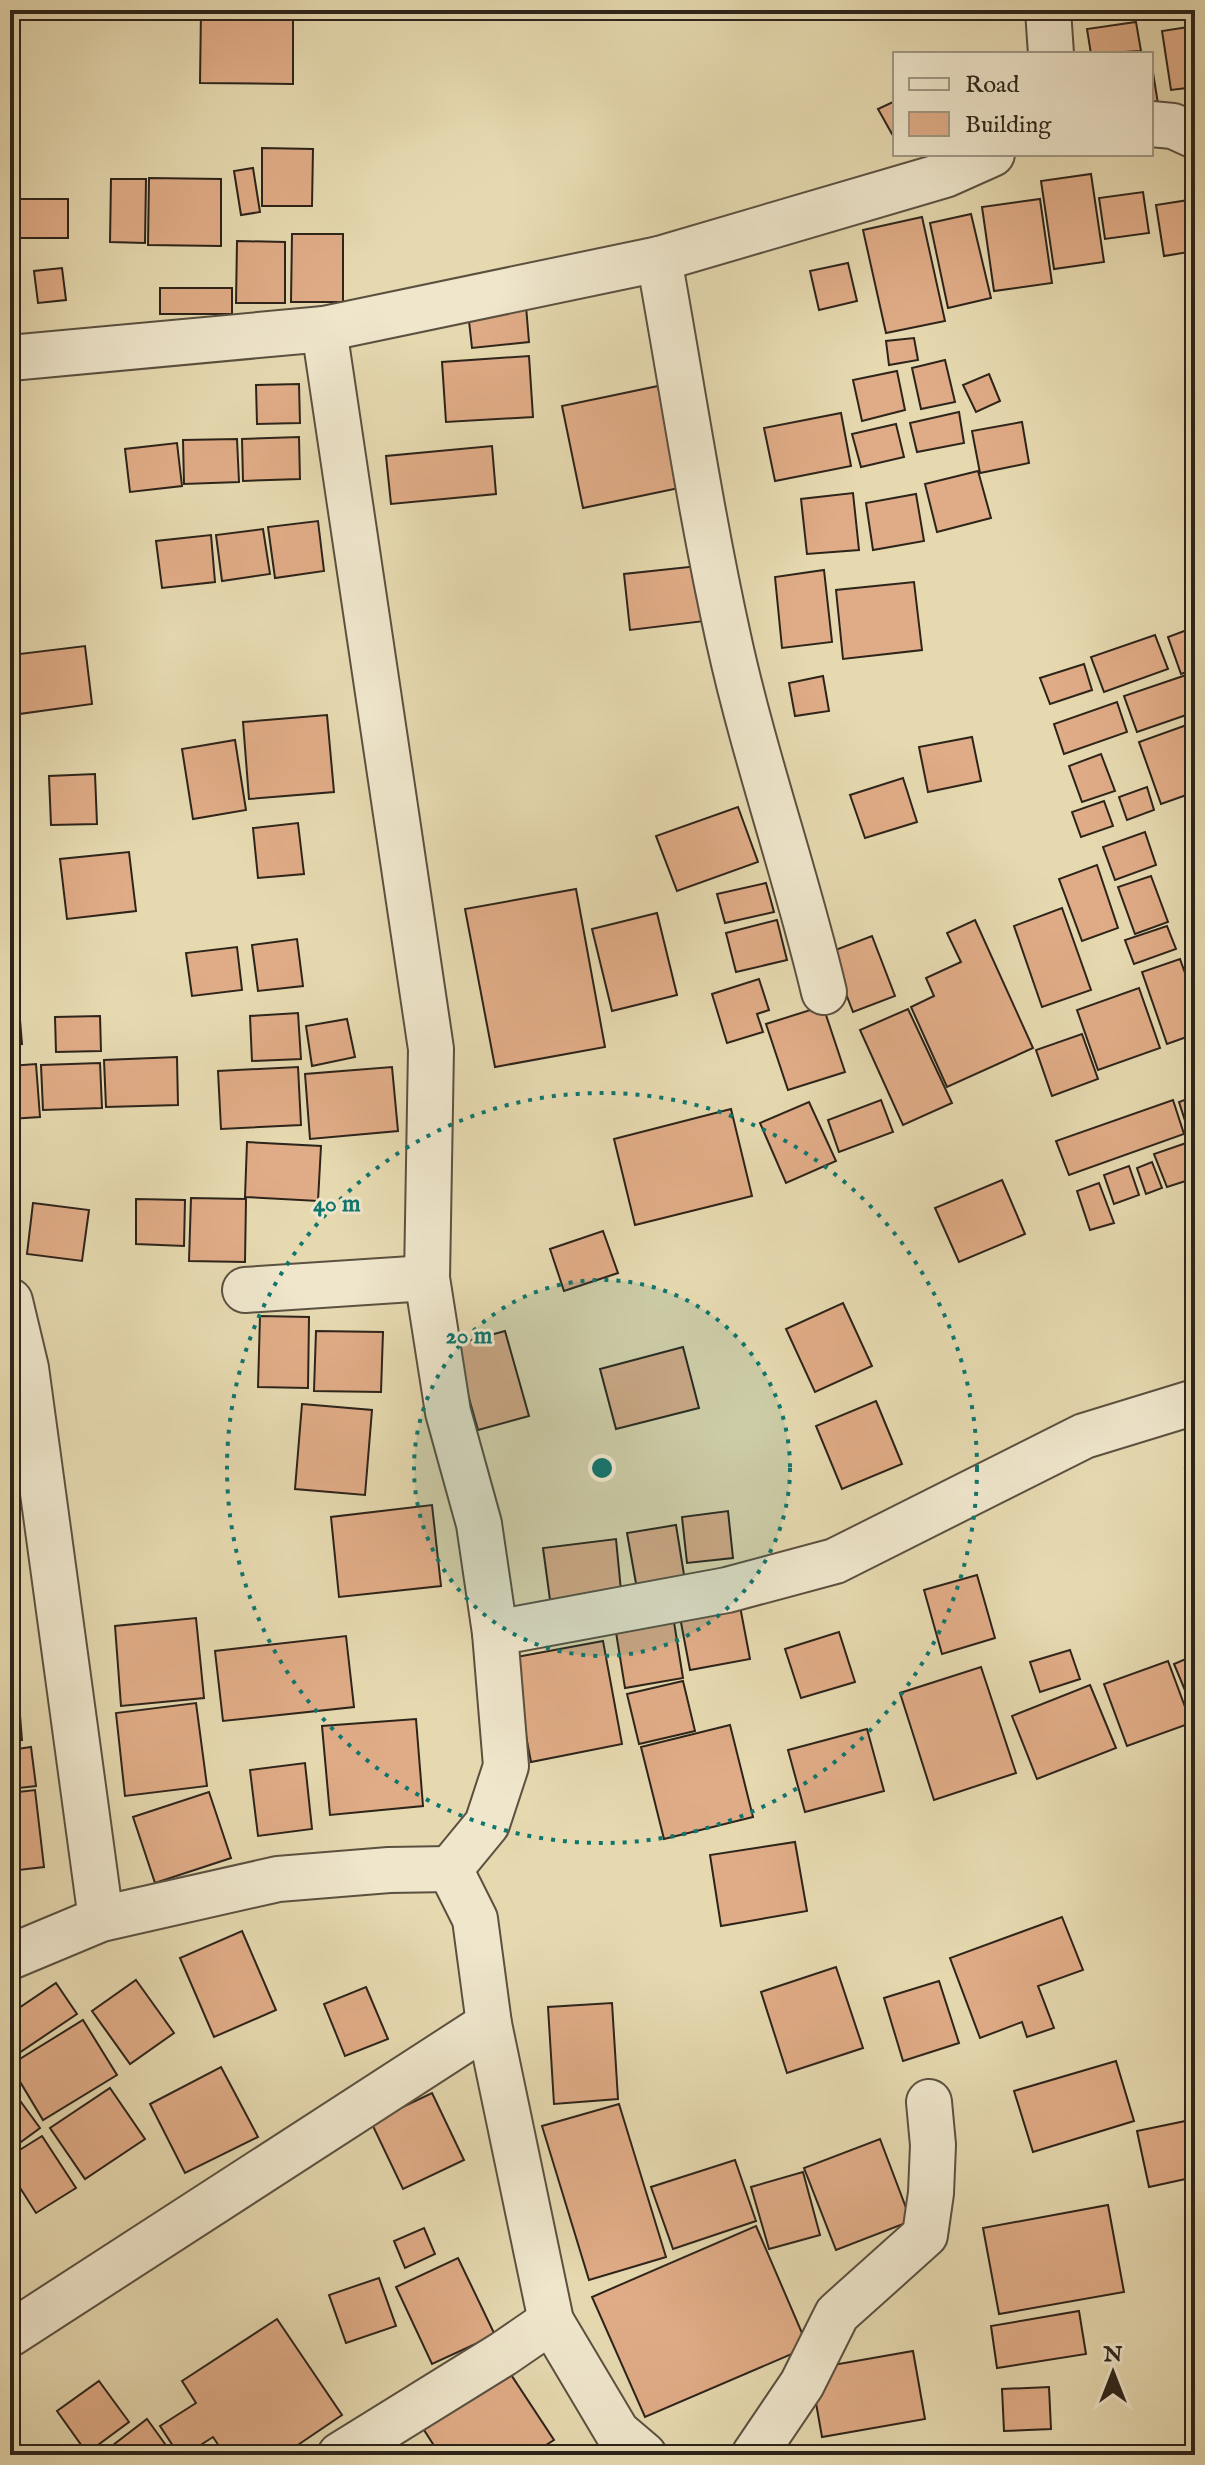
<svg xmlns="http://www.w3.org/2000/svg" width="1205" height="2465" font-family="'IM FELL English',serif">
<rect width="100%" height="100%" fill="#e6d9b0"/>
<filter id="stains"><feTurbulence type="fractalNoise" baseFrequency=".0025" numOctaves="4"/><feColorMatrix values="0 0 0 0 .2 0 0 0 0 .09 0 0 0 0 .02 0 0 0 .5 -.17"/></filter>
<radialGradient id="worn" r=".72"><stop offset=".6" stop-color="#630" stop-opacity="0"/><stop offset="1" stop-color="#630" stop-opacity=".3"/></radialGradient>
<g fill="#e0ac87" stroke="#2d241a" stroke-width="2">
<polygon points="201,10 293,10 293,84 200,83"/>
<polygon points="354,10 401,10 355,18"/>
<polygon points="881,10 989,10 882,19"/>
<polygon points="1136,22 1141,51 1091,54 1087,29"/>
<polygon points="1195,26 1195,87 1171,90 1162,31"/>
<polygon points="1151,60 1159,110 1151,111"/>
<polygon points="895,101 895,132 892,134 878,109"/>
<polygon points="262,148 313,149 312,206 262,206"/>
<polygon points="253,168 260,212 241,215 234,171"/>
<polygon points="1091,174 1104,262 1054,269 1041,181"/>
<polygon points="149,178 221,179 221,246 148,245"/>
<polygon points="111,179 146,179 145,243 110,242"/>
<polygon points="1143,192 1149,233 1105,239 1099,198"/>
<rect x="10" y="199" width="58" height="39"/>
<polygon points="1040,199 1052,283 994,291 982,207"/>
<polygon points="1195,199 1195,251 1164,256 1156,205"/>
<polygon points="971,214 991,298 948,308 930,223"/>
<polygon points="922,217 945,321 886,333 863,230"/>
<polygon points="292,234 343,234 343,302 291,302"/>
<polygon points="237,241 285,242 285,303 236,303"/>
<rect x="10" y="250" width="2" height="82"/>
<polygon points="848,263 857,301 819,310 810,271"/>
<polygon points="62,268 66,300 38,303 34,271"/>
<rect x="160" y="288" width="72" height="26"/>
<polygon points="526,306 529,342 472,348 468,312"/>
<polygon points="914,338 918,360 889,365 886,341"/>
<polygon points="529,356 533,417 446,422 442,362"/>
<polygon points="945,360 955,402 921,409 912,368"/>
<polygon points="897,371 905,410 862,421 853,380"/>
<polygon points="989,374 1000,401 976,412 963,385"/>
<polygon points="299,384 300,423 257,424 256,385"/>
<polygon points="658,386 679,488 583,508 562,406"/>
<polygon points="959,412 964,443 917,452 910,423"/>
<polygon points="841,413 851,466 775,481 764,428"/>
<polygon points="1022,422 1029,463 980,473 972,431"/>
<polygon points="896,424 904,457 861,467 852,434"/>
<polygon points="299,437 300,479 243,481 242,439"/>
<polygon points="237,439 239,482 184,484 183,440"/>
<polygon points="177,443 182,486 130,492 125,449"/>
<polygon points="492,446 496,494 391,504 386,456"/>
<polygon points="978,471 991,518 937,532 925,484"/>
<polygon points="853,493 859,550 807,554 801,499"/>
<polygon points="916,494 924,541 873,550 866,503"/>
<polygon points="318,521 324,571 275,578 268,527"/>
<polygon points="263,529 270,574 222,581 216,535"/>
<polygon points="211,535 215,582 162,588 156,541"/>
<polygon points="698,566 705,621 630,630 624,574"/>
<polygon points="824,570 832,642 782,648 775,577"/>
<polygon points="914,582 922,650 843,659 836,590"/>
<polygon points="1195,627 1195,669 1181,674 1168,637"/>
<polygon points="1155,635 1168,669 1104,692 1091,657"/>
<polygon points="85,646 92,704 19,714 11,655"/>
<polygon points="1084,664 1092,690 1050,704 1040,678"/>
<polygon points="1195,672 1195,712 1137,732 1124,696"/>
<polygon points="823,676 829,711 795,716 789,683"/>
<polygon points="11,681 16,721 10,722 10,682"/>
<polygon points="1117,702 1127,732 1064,754 1054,724"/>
<polygon points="327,715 334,792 249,799 243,722"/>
<polygon points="1195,722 1195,792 1161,804 1139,742"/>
<polygon points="972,737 981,781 928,792 919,747"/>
<polygon points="235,740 246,810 193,819 182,749"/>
<polygon points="1101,754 1115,791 1082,802 1069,766"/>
<polygon points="95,774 97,824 51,825 49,776"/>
<polygon points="903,778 917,822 865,838 850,795"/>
<polygon points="1147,787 1154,810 1127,820 1119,797"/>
<polygon points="1104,801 1113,826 1081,837 1072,812"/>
<polygon points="738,807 758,862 677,891 656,836"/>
<polygon points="298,823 304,874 258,878 253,828"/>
<polygon points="1145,832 1156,865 1115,880 1103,847"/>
<polygon points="129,852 136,911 67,919 60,859"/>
<polygon points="1097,865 1118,928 1082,941 1059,879"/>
<polygon points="1151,876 1168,922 1135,934 1118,887"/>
<polygon points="766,883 774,912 725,923 717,894"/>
<polygon points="576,889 605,1047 495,1067 465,909"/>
<polygon points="1062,908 1091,990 1042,1007 1014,926"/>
<polygon points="657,913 677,995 612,1011 592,929"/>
<polygon points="777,920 787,960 736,972 726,933"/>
<polygon points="975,920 1033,1048 947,1087 911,1007 934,996 926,978 961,962 947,933"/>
<polygon points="1167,926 1176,949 1134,964 1125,940"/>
<polygon points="872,936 895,996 853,1012 830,952"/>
<polygon points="297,939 303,986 258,991 252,945"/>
<polygon points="237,947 242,990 192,996 186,953"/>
<polygon points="1180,959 1195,1001 1195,1034 1167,1044 1142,972"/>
<polygon points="759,979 769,1010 757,1014 763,1032 727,1043 712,994"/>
<polygon points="1139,988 1160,1048 1098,1070 1077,1010"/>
<polygon points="18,996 22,1044 10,1045 10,997"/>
<polygon points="823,1006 845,1072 788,1090 766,1024"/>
<polygon points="908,1009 952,1103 903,1125 860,1030"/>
<polygon points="298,1013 301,1059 252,1061 250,1016"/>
<polygon points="100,1016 101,1051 56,1052 55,1017"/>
<polygon points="347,1019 355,1057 312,1066 306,1026"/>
<polygon points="1082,1034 1098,1079 1052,1096 1036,1050"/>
<polygon points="177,1057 178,1105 106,1107 104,1060"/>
<polygon points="100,1063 102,1108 43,1110 41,1065"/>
<polygon points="36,1064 40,1117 10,1119 10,1066"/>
<polygon points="298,1067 301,1125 221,1129 218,1071"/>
<polygon points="392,1067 398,1131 310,1139 305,1074"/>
<polygon points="1195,1096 1195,1128 1188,1130 1179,1102"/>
<polygon points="881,1100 893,1132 839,1152 828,1120"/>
<polygon points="1173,1100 1184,1134 1069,1175 1056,1141"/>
<polygon points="809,1102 836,1161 786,1183 760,1123"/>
<polygon points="731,1109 752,1196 635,1225 614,1139"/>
<polygon points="1195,1140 1195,1178 1167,1187 1154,1154"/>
<polygon points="247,1142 321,1146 318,1201 245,1197"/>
<polygon points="1152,1162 1162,1188 1146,1194 1137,1168"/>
<polygon points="1129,1166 1139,1195 1114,1204 1104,1175"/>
<polygon points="1002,1180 1025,1234 959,1262 935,1208"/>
<polygon points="1099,1183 1114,1223 1090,1230 1077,1191"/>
<polygon points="191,1198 246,1199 245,1262 189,1261"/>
<polygon points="136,1199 185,1200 184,1246 136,1244"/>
<polygon points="33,1203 89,1210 82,1261 27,1254"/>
<polygon points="603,1231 618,1273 564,1291 550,1249"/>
<polygon points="843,1303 872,1366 815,1392 786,1329"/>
<polygon points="260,1316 309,1317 308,1388 258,1387"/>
<polygon points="316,1331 383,1332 381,1392 314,1391"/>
<polygon points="505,1331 529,1416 478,1430 454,1345"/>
<polygon points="683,1347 699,1408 616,1429 600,1369"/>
<polygon points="876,1401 902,1464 842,1489 816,1426"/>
<polygon points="302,1404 372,1410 365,1495 295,1489"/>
<polygon points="10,1437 27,1437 28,1507 10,1508"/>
<polygon points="1195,1464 1195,1491 1185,1468"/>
<polygon points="432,1505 441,1586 339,1597 331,1517"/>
<polygon points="728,1511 733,1558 687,1563 682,1517"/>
<polygon points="676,1525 685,1581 637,1589 627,1533"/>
<polygon points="616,1539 621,1591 550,1600 543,1548"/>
<polygon points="977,1575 995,1638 942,1654 924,1590"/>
<polygon points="10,1591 18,1671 10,1672"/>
<polygon points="739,1601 750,1659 690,1670 679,1612"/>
<polygon points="673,1616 683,1678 625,1688 615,1626"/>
<polygon points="196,1618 204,1698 121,1706 115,1626"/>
<polygon points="839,1632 855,1682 801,1698 785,1649"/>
<polygon points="346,1636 354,1707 223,1721 215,1651"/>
<polygon points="603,1641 622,1744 531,1762 511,1658"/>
<polygon points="1070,1650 1080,1679 1040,1692 1030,1662"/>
<polygon points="1195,1655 1195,1714 1174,1664"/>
<polygon points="1168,1661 1191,1723 1127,1746 1104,1684"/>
<polygon points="981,1667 1016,1773 934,1800 900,1693"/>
<polygon points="683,1681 695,1731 639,1744 627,1694"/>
<polygon points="1090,1685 1116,1748 1037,1779 1012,1716"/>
<polygon points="18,1690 22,1740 10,1741 10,1691"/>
<polygon points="196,1703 207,1786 125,1796 116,1713"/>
<polygon points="416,1719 423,1806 330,1815 322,1726"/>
<polygon points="730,1725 753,1817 664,1839 641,1747"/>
<polygon points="867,1729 884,1791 805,1812 788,1750"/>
<polygon points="31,1747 36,1786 10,1789 10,1750"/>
<polygon points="305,1763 312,1829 258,1836 250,1770"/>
<polygon points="35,1790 44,1867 10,1871 10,1793"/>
<polygon points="209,1792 231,1858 155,1883 133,1817"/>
<polygon points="795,1842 807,1911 721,1926 710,1855"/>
<polygon points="1062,1917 1083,1970 1038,1986 1054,2028 1027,2037 1022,2022 980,2038 950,1958"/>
<polygon points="242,1931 276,2010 214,2037 180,1958"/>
<polygon points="836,1967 863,2048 787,2073 761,1992"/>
<polygon points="136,1980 174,2033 130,2064 92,2011"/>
<polygon points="939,1981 959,2043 903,2061 884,1998"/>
<polygon points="56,1983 77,2014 10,2059 10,2014"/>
<polygon points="366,1987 388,2039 345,2056 324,2004"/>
<polygon points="612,2003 618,2099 554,2104 548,2007"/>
<polygon points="83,2020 117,2075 43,2120 10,2065"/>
<polygon points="1116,2061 1134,2121 1033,2152 1014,2091"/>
<polygon points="221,2067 258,2137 185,2173 150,2104"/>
<polygon points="10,2087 40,2128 10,2150"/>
<polygon points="110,2088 145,2139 85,2179 50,2128"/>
<polygon points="432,2093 464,2160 403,2189 371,2122"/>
<polygon points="619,2104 666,2257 589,2280 542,2126"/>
<polygon points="1195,2119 1195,2177 1149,2187 1137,2131"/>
<polygon points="42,2136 76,2188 36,2213 10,2172 10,2156"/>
<polygon points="880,2139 911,2221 836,2250 804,2168"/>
<polygon points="735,2160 756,2221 673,2249 651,2187"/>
<polygon points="803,2172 820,2235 769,2249 751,2187"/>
<polygon points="1108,2205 1124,2292 999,2314 983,2228"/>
<polygon points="756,2226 808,2347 645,2417 592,2297"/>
<polygon points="424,2228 435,2254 405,2268 394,2241"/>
<polygon points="458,2258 495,2335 432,2364 396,2287"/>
<polygon points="379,2278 396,2326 346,2343 329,2295"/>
<polygon points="1079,2311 1086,2354 997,2368 991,2326"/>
<polygon points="277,2319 342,2415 283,2455 225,2455 213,2437 185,2455 179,2455 160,2426 196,2403 182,2381"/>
<polygon points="913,2351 925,2419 822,2437 810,2369"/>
<polygon points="504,2364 554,2440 530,2455 440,2455 417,2419"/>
<polygon points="99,2381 129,2422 87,2453 57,2411"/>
<polygon points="1049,2387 1051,2429 1004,2431 1002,2389"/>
<polygon points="147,2419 173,2455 100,2455"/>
</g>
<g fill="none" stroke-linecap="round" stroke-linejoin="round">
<g stroke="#5b5140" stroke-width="48">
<g id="minor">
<polyline points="1048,10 1051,54"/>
<polyline points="1151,124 1173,126 1195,136"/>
<path d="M659,259C682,386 701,515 729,641C755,759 796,874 824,992"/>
<polyline points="324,329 431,1049 427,1278 448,1412 479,1524 495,1633 506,1766 487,1824 450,1869"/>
<polyline points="10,358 324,329 659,259 945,175 992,154"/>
<polyline points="245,1290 427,1278"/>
<polyline points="10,1301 26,1368 101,1919"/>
<polyline points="495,1633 727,1590 835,1561 1084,1436 1195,1402"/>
<polyline points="10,1957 101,1919 278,1879 389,1870 450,1869 475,1919 489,2024 551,2321 617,2432 644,2455"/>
<polyline points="10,2334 489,2024"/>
<polyline points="340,2455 503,2354 551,2321"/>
<polyline points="754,2455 802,2384 837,2314 925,2235 931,2193 933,2145 929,2102"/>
</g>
</g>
<use href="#minor" stroke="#efe6cc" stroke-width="44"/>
</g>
<circle cx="602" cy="1468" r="188" fill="#0f766e" fill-opacity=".12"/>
<g fill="none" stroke="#0f766e" stroke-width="4" stroke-dasharray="4 8">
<circle cx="602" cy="1468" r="188"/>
<circle cx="602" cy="1468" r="375"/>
</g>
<circle cx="602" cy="1468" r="12" fill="#0f766e" stroke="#efe6cc" stroke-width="4"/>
<g font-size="24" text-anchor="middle" font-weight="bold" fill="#0f766e" stroke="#efe6cc" stroke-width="6" stroke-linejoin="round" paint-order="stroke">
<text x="337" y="1211">40 m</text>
<text x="469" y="1343">20 m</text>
</g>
<rect width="1205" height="2465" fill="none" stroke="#e6d9b0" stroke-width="40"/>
<rect x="12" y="12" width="1181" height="2441" fill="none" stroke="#2d241a" stroke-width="4"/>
<rect x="20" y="20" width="1165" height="2425" fill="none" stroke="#2d241a" stroke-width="2"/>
<rect x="893" y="52" width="260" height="104" fill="#efe6cc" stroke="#a19885" stroke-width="2"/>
<rect x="909" y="78" width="40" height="12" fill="#efe6cc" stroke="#a19885" stroke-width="2"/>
<text x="965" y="92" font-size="24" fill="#2d241a">Road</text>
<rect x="909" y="112" width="40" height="24" fill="#e0ac87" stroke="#a19885" stroke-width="2"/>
<text x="965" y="132" font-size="24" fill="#2d241a">Building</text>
<g transform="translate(1113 2373)" stroke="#efe6cc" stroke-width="6" paint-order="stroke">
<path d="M0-6L14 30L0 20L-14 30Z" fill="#2d241a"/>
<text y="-12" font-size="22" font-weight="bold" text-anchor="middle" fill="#2d241a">N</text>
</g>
<rect width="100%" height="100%" filter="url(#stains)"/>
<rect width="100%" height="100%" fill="url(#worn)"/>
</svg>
